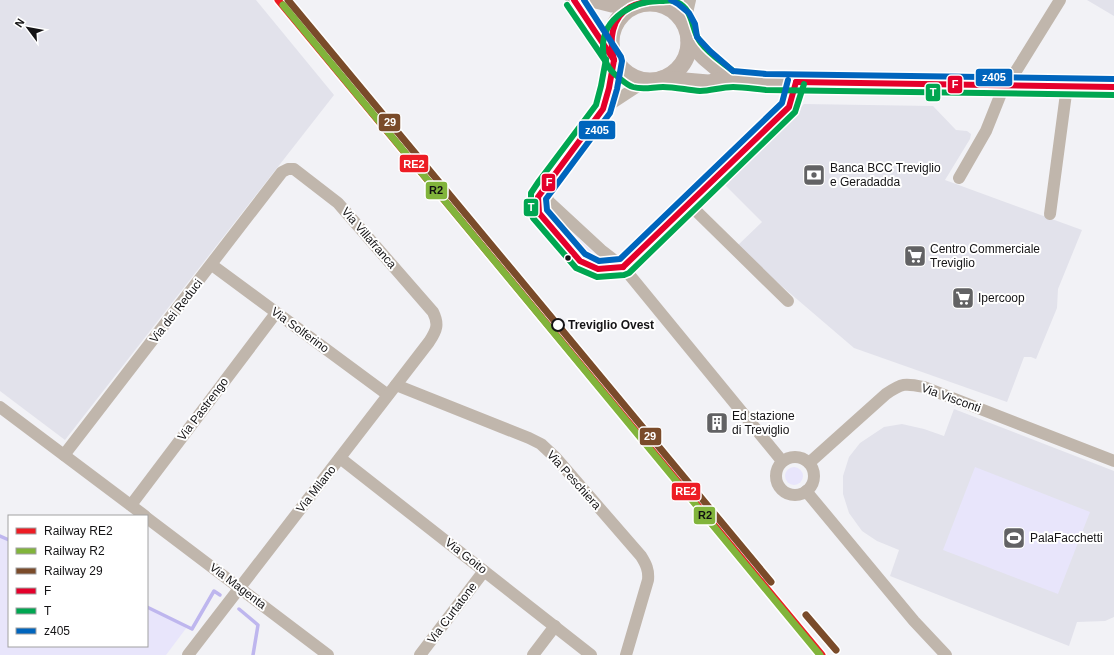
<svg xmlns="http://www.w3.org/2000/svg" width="1114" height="655" font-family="Arial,sans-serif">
<rect width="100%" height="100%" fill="#f2f2f6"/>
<g fill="#e2e2eb">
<polygon points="0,0 256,0 334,95 65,440 0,391"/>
<polygon points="1087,0 1114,0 1114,16"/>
<polygon points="804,104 933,106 956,130 967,131 971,134 970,139 945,180 1082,230 1058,289 1057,308 1036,359 1031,357 1024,357 1007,402 854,348 736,247 762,222 724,184"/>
<polygon points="954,409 1114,471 1114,617 1105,621 1077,622 1069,646 890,576 899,550 877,541 862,531 849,513 843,494 843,476 849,457 860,443 884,427 902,424 924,429 944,436"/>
</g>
<g fill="#e8e5fb">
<polygon points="572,232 592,252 593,255 589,255 569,235"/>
<polygon points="975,467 1090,512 1058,594 943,550"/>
<circle cx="794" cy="476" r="9"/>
<polygon points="0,535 9,540 9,646 147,646 147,607 187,627 166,655 0,655"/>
</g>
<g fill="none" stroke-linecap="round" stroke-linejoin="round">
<g stroke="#beb6ee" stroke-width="3.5">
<polyline points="0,536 9,540"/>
<polyline points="147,607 192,629 214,591 220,595"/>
<polyline points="239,609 258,625 253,655"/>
</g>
<g stroke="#c0b6ac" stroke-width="12">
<polyline points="649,2 660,0"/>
<polyline points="687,27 687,13 690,0"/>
<polyline points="614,60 609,88 603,109 545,186 538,197 539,213 580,261 598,269 623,267"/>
<polyline points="603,109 638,86 650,81"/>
<polyline points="959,178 986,131 1004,86 1016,71 1060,0"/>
<polyline points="545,186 548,201 601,250 623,267 782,461"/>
<polyline points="689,204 788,301"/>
<polyline points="1050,214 1067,86"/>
<polyline points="212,265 388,395"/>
<polyline points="623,267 789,107 793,95 796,82"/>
<path d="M396,385L529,438L541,444L556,458L641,556C646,564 649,570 648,580L626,655"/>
<polyline points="0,407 145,516"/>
<path d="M64,455L282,172L288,169H294L338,203L433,312C439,324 437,330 429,342L188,655"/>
<circle cx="795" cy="476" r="19"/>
<polyline points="340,458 591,655"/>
<path d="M809,463L886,394C902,383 905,383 924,387L1114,461"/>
<polyline points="806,491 914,621 946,655"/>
<polyline points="131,505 276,313"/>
<polyline points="147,518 328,655"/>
<polyline points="420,655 484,571"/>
<polyline points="533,655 555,626"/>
</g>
<g stroke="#bfb3aa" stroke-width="17">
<polyline points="574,0 611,54"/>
<polyline points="596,0 612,4 639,4"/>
<circle cx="650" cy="42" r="39"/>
<polyline points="689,41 704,57 730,79"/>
<polyline points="662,79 708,83 730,79 766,82 1114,87"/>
</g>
<g stroke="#fff" stroke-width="9">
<g id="bus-1">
<polyline points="574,0 614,60"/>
<polyline points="614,60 609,88 603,109 538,197 539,213 580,261 598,269 623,267"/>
<path d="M614,60C609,41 611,18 630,7C639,2 650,1 660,0"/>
<polyline points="796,82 1114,87"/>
<polyline points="623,267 789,107 796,82"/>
</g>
</g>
<g stroke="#fff" stroke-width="9">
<g id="bus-2">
<polyline points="567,5 606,62"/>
<polyline points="606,59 601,86 596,105 539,181 531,193 531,213 533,218 576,268 597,277 624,275 629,273 795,112 804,84"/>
<path d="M733,71C722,62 709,54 701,43C690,30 695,8 674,1C670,0 665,1 662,1C634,0 602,18 603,48C603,60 609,70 618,77C623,81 627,85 633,87C643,90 653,87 663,87C675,87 687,90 700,91C711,91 721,87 733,87C744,87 755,89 766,90L1114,95"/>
</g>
</g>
<g stroke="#fff" stroke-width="9">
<g id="bus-3">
<polyline points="584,0 621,57 622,61 617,89 610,113 546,199 547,210 585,254 599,261 620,259 782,103 788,80"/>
<polyline points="671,0 678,4 689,13 695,24 697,37 710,51 733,71 766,74 1114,79"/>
</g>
</g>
<use href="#bus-1" stroke="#e4002b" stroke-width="6"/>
<use href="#bus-2" stroke="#00a651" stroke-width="6"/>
<use href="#bus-3" stroke="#0065bd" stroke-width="6"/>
<g stroke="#fff" stroke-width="10">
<polyline id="rail-1" points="278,0 822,655"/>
</g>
<g stroke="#fff" stroke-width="10">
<polyline id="rail-2" points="283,5 820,655"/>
</g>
<g stroke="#fff" stroke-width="10">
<g id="rail-3">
<polyline points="288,0 771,582"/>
<polyline points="806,615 836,650"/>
</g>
</g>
<use href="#rail-1" stroke="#ed1c24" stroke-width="7"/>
<use href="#rail-2" stroke="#81b43b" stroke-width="7"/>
<use href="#rail-3" stroke="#7a4b2a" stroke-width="7"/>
</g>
<defs>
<g id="bank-square" transform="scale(1.15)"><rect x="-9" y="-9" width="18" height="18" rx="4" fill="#626264" stroke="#fff"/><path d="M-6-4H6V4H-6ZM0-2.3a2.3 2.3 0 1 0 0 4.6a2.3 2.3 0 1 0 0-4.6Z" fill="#fff"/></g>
<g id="supermarket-square" transform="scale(1.15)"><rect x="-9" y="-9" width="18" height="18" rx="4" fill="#626264" stroke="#fff"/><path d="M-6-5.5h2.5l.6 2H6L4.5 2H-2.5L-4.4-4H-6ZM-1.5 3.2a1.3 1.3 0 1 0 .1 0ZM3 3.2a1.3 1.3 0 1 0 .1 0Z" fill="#fff"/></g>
<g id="building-square" transform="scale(1.15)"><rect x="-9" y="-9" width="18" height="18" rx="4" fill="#626264" stroke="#fff"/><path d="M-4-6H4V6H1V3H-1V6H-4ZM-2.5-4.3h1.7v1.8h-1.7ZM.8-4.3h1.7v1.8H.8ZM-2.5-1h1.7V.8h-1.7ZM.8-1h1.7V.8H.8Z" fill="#fff"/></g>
<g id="stadium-square" transform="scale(1.15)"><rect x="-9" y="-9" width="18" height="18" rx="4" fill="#626264" stroke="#fff"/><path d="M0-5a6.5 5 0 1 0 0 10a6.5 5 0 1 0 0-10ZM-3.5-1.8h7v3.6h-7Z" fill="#fff"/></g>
</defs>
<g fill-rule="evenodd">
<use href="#bank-square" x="814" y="175"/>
<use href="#supermarket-square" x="915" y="256"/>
<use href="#supermarket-square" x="963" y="298"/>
<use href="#building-square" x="717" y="423"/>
<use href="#stadium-square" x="1014" y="538"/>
</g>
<circle fill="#151416" stroke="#fff" stroke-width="1.5" cx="568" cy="258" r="3.5"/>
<circle fill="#fff" stroke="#151416" stroke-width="2" cx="558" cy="325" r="6"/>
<g text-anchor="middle" stroke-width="4" stroke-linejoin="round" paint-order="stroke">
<g font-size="12" fill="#151416" stroke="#fff" text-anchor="start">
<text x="830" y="172">Banca BCC Treviglio<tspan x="830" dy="14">e Geradadda</tspan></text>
<text x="930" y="253">Centro Commerciale<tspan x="930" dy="14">Treviglio</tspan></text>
<text x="978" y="302">Ipercoop</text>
<text x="732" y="420">Ed stazione<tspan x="732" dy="14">di Treviglio</tspan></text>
<text x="1030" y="542">PalaFacchetti</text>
</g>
<g font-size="12" fill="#151416" stroke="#fff">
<text transform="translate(369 238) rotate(49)" y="4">Via Villafranca</text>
<text transform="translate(176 311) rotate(-52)" y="4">Via dei Reduci</text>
<text transform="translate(300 330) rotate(36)" y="4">Via Solferino</text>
<text transform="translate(951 398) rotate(20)" y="4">Via Visconti</text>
<text transform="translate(203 409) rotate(-53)" y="4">Via Pastrengo</text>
<text transform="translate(574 480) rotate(48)" y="4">Via Peschiera</text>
<text transform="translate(316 489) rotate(-52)" y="4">Via Milano</text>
<text transform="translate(466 556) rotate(38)" y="4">Via Goito</text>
<text transform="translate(238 586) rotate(37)" y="4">Via Magenta</text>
<text transform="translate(452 613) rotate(-53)" y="4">Via Curtatone</text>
</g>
<g font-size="12" font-weight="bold" fill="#151416" stroke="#fff" text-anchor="start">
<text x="568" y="329">Treviglio Ovest</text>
</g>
</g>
<g stroke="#fff" stroke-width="1.5">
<rect x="975" y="68" width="38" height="19" rx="4" fill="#0065bd"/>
<rect x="947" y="75" width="16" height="19" rx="4" fill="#e4002b"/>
<rect x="925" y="83" width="16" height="19" rx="4" fill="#00a651"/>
<rect x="378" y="113" width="23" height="19" rx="4" fill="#7a4b2a"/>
<rect x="578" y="120" width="38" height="20" rx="4" fill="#0065bd"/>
<rect x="399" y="154" width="30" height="19" rx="4" fill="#ed1c24"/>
<rect x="541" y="173" width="15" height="19" rx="4" fill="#e4002b"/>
<rect x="425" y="181" width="23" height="19" rx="4" fill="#81b43b"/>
<rect x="523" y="198" width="16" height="19" rx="4" fill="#00a651"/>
<rect x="639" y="427" width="23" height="19" rx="4" fill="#7a4b2a"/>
<rect x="671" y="482" width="30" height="19" rx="4" fill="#ed1c24"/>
<rect x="693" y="506" width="23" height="19" rx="4" fill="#81b43b"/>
</g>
<g font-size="11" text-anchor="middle" font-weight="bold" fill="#fff">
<text x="994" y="81">z405</text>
<text x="955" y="88">F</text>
<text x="933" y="96">T</text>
<text x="390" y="126">29</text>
<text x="597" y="134">z405</text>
<text x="414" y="168">RE2</text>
<text x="549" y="186">F</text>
<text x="531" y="211">T</text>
<text x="650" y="440">29</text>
<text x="686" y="495">RE2</text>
</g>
<g font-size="11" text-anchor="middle" font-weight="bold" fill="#111">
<text x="436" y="194">R2</text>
<text x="705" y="519">R2</text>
</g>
<rect x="8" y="515" width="140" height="132" fill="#ffffff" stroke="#a1a1a2"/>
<rect x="16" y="528" width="20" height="6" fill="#ed1c24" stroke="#a1a1a2"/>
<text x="44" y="535" font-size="12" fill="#151416">Railway RE2</text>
<rect x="16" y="548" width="20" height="6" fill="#81b43b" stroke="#a1a1a2"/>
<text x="44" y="555" font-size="12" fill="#151416">Railway R2</text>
<rect x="16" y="568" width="20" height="6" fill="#7a4b2a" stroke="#a1a1a2"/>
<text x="44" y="575" font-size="12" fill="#151416">Railway 29</text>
<rect x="16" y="588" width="20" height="6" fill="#e4002b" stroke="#a1a1a2"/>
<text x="44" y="595" font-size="12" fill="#151416">F</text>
<rect x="16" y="608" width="20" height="6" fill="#00a651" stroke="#a1a1a2"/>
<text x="44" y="615" font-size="12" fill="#151416">T</text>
<rect x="16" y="628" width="20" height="6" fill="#0065bd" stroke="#a1a1a2"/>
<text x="44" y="635" font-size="12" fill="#151416">z405</text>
<g transform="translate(28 28) rotate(302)" stroke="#ffffff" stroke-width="3" paint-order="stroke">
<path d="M0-3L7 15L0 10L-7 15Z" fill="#151416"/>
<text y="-6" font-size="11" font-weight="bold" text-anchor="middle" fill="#151416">N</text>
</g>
</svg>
